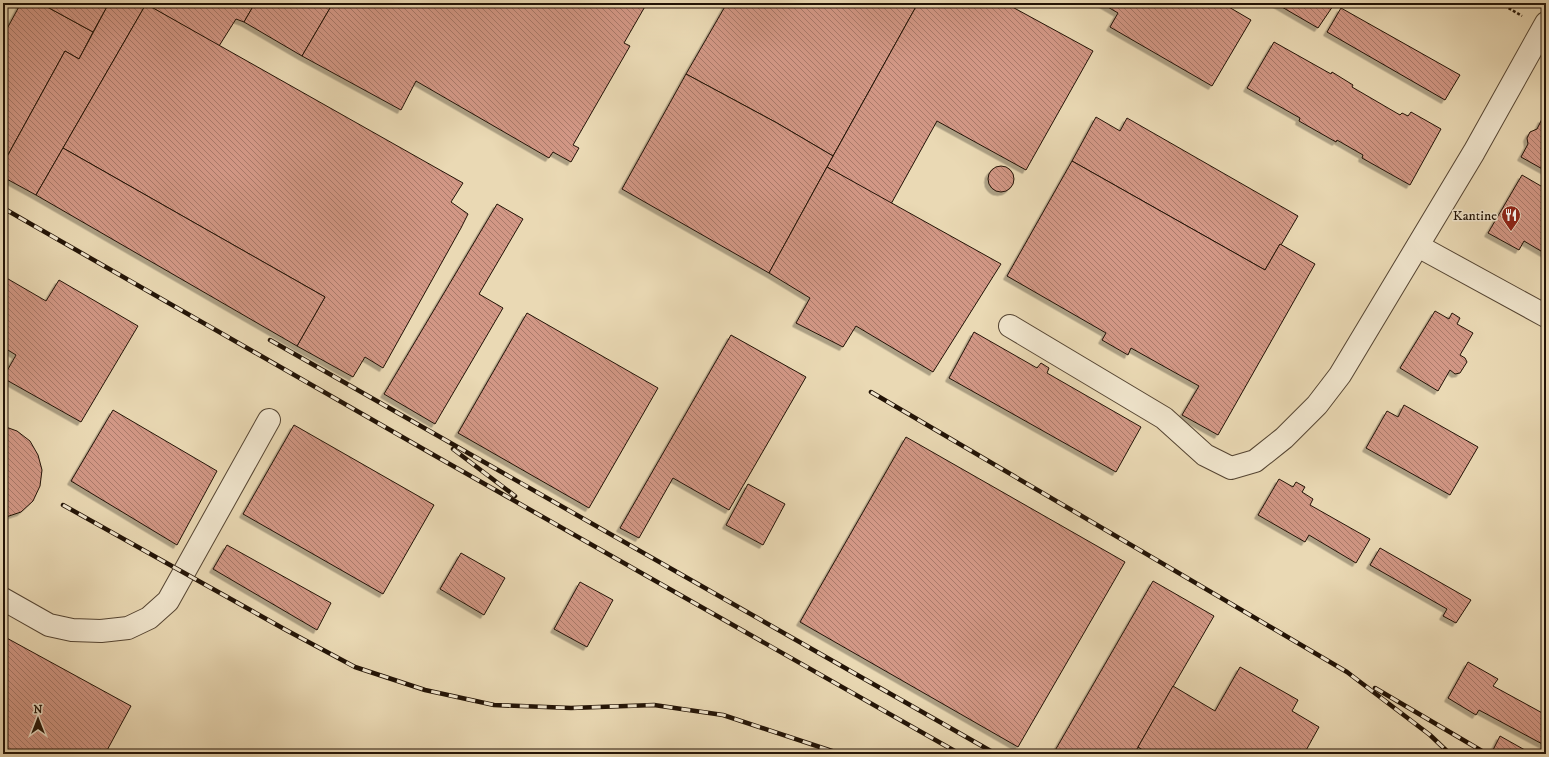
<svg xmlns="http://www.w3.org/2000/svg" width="1549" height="757" font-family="'IM FELL DW Pica',serif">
<defs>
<pattern id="building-back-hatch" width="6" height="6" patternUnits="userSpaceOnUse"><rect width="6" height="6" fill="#d29785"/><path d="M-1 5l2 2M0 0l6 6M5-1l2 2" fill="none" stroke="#aa7a6b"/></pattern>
<filter id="shadow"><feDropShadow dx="-3.5" dy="3.5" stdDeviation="0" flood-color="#0004"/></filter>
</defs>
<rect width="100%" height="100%" fill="#ead9b4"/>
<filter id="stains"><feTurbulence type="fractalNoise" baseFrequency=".005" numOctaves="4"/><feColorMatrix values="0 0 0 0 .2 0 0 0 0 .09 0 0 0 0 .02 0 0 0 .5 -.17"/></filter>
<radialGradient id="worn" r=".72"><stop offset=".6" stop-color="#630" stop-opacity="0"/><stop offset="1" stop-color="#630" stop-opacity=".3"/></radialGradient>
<g fill="url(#building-back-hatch)" stroke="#221306" filter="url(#shadow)">
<polygon points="21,3 40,3 93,32 79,59 65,51 3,164 3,36"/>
<polygon points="40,3 109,3 93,32"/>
<polygon points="109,3 144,3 146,4 36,195 3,177 3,164 65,51 79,59"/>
<polygon points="144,3 255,3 244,22 236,19 219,46"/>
<polygon points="255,3 333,3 302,56 244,22"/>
<polygon points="333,3 647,3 624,43 630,46 573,145 579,148 571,162 553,152 549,158 416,81 401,110 302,56"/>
<polygon points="727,3 918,3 833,156 777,123 686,74"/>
<polygon points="918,3 1005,3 1093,51 1026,170 937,121 891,204 827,167"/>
<polygon points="1101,3 1222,3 1251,20 1212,86 1110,27 1118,13"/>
<polygon points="1275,3 1335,3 1318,28"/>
<polygon points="146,4 463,183 451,202 468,214 461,228 383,368 365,357 353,377 297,346 325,297 63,148"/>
<polygon points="1341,8 1460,75 1445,100 1327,32"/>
<polygon points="1274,42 1331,74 1332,72 1353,85 1352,87 1400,115 1402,113 1408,116 1411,112 1441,129 1410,185 1362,158 1363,155 1337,140 1336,142 1299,121 1300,118 1247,88"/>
<polygon points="686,74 777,123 833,156 769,273 622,189"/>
<polygon points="1096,117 1120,131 1127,118 1298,216 1281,245 1280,244 1265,270 1072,161"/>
<polygon points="1542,119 1546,121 1546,171 1521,157 1528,144 1527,138 1530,132 1537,129"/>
<polygon points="63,148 325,297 297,346 36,195"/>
<polygon points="1072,161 1265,270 1280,244 1315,264 1218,435 1182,415 1199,386 1131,348 1128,355 1102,340 1106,333 1007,276"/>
<circle cx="1001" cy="179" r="13"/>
<polygon points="827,167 1001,264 933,372 856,326 843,347 796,323 810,298 769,273"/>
<polygon points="1522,175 1546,189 1546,254 1524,241 1519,250 1488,233"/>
<polygon points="497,204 523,219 479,294 503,308 435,424 384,394"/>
<polygon points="3,276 46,301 59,280 138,326 81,422 3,378 16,355 3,347"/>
<polygon points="1435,311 1449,319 1452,313 1460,318 1457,324 1473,333 1460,355 1465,358 1467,362 1460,373 1455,374 1450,370 1438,391 1400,368"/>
<polygon points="527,313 658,388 589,508 458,433"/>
<polygon points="974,332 1037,368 1041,363 1049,368 1047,373 1141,427 1116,472 949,378"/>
<polygon points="731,335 806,377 729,510 673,478 639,538 620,528"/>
<polygon points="1404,405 1478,447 1450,495 1366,448 1387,411 1398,417"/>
<polygon points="113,410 217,471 177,545 71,481"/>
<polygon points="294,425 434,505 383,594 243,514"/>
<polygon points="3,426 17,431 30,441 38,455 42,470 40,486 33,501 21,512 3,518"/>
<polygon points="906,437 1125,562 1018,747 800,622"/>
<polygon points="1279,479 1293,487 1296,482 1305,487 1302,492 1313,499 1310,505 1370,539 1356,563 1309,535 1305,542 1258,515"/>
<polygon points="748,484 785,504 763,545 726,525"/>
<polygon points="227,545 331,603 317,630 213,569"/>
<polygon points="1380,548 1471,600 1456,623 1443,616 1447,609 1370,565"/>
<polygon points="461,553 505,578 484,615 440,589"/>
<polygon points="1153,581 1214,616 1134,754 1053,754"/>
<polygon points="580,582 613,600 587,647 554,629"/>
<polygon points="3,636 131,706 105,754 3,754"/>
<polygon points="1468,662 1498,679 1493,686 1546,715 1546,746 1479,710 1476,715 1448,698"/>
<polygon points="1240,667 1298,700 1292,711 1319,727 1304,754 1149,754 1138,747 1173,686 1215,711"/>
<polygon points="1500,736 1532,754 1491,754"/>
</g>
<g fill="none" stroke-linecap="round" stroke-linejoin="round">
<g stroke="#544432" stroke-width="24">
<g id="minor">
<polyline points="1418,246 1546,316"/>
<polyline points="1010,326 1164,418 1205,455 1231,468 1255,461 1284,438 1317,405 1340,375 1474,152 1546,23"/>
<polyline points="3,599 49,625 72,630 101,631 128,628 149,618 168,601 269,420"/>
</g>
</g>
<polyline stroke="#221306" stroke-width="2.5" stroke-dasharray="3 2" stroke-linecap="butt" points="1500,3 1522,16"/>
<use href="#minor" stroke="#f1e6ce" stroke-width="22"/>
<g stroke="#221306" stroke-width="4.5">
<g id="rail">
<polyline points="3,208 432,454 960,754"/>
<polyline points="270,340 996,754"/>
<polyline points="871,392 1347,672 1430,735 1450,754"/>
<polyline points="453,449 515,496"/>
<polyline points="63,505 286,630 355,667 425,690 494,705 571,708 654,705 723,715 841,754"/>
<polyline points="1375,688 1487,754"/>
</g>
</g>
<use href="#rail" stroke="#f1e6ce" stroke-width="3" stroke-dasharray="9" stroke-linecap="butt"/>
</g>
<defs>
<g id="restaurant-pin" transform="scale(1)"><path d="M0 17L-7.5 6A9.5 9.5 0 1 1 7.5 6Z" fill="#8f2418" stroke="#f1e6ce"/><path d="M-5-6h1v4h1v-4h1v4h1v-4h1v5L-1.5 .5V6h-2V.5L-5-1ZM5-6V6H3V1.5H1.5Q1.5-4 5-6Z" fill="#fff"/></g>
</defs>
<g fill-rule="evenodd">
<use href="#restaurant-pin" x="1511" y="215"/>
</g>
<g text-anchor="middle" stroke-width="3" stroke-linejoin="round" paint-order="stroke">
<g font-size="14" fill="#221306" stroke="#f1e6ce" text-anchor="end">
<text x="1497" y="220">Kantine</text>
</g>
</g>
<rect width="1549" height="757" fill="none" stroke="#ead9b4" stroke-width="16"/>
<rect x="4" y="4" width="1541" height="749" fill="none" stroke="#221306" stroke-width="2"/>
<rect x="8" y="8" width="1533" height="741" fill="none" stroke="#221306"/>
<g transform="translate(38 719)" stroke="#f1e6ce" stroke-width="3" paint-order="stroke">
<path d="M0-3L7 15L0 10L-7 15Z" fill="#221306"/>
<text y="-6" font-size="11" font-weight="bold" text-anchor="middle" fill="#221306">N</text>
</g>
<rect width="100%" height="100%" filter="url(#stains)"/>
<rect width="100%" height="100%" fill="url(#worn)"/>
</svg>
